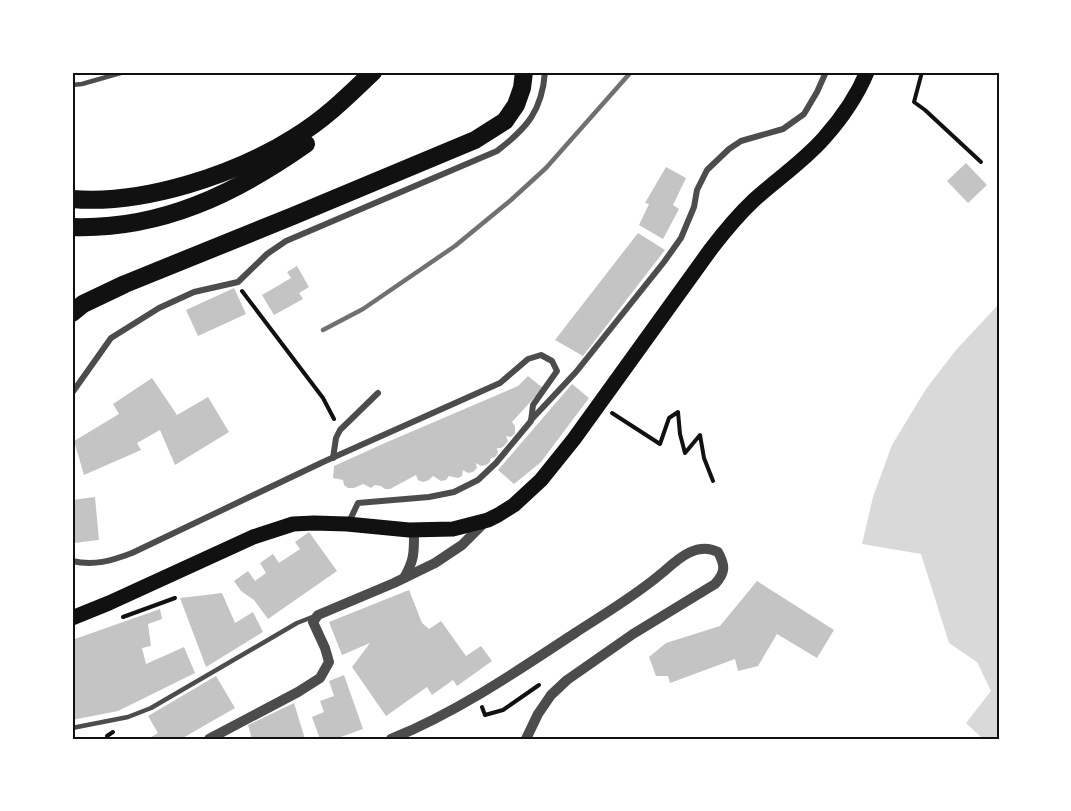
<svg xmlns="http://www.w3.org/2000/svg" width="1071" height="811" font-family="'PT Sans',sans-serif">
<rect width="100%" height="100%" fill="#fff"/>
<polygon fill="#d9d9d9" points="999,304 999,739 983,739 966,723 991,691 977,662 949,643 921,554 862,544 873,497 892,445 926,389 956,350"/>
<g fill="#c4c4c4">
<polygon points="966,163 987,185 968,203 947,181"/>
<polygon points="666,167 686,178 673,205 679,209 663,239 639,225 649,204 645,203"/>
<polygon points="638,233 665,250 583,356 555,340"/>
<polygon points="297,266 309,287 299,293 303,299 274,315 262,295 291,278 287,272"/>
<polygon points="234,288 246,314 198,336 186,310"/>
<polygon points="528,376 543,388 512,422 515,426 515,433 511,437 506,436 508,441 505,445 501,448 497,448 498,453 495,457 491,458 490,462 486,465 481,466 476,463 477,468 473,472 468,473 463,470 462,476 458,478 449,476 446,480 441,481 433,476 429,480 423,482 418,480 416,475 390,489 385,489 381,486 375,485 371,488 363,484 354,488 348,488 344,485 343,480 333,478 334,466 385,443 518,386"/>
<polygon points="152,378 177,415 208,397 229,432 175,465 160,430 137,443 141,450 84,475 74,441 119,414 113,404"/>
<polygon points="572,384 589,398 541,462 514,484 498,470"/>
<polygon points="95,497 99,540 74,543 72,521 72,500"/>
<polygon points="309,532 337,571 268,619 254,600 241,591 234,581 248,571 255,581 266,573 260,563 273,554 279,563 300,549 295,542"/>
<polygon points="757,581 834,630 817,658 777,634 758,666 738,671 735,659 670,683 668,676 656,676 649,657 666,643 720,626"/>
<polygon points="409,590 422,623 429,629 441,621 466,656 481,646 492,661 457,686 453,680 432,695 427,687 386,716 352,667 370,643 342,655 329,622"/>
<polygon points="222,593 235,623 253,612 263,632 206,667 180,598"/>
<polygon points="160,609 162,619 148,624 151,646 142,648 146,664 184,647 195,673 118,711 72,720 72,640"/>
<polygon points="344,675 363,729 335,739 320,739 312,717 324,712 320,701 334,696 329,681"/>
<polygon points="216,676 235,708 181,739 148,739 158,733 148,716"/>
<polygon points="294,703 305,739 252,739 248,725"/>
</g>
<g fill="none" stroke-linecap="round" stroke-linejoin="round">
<g stroke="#111" stroke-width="4">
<polyline points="922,72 914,102 925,110 981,162"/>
<polyline points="242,291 323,398 334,419"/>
<polyline points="612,413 660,444 669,418 678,412 680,434 685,453 700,435 704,458 713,481"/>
<polyline points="123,617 175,598"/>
<polyline points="482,707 485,715 503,710 539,685"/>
<polyline points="108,739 107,736 113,732"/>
</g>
<g stroke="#4c4c4c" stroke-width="4.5">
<polyline points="72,85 82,84 124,72"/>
<polyline points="72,728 128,717 151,708 297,623 315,616"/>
</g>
<g stroke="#4c4c4c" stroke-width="6">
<path d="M72,393L111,338L159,308L194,292L238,282L267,254L286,241L497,151C527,128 542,111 545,72"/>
<polyline points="531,420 576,372 664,262 681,238 694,207 697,190 707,170 729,149 741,141 783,129 804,114 817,92 826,72"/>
<polyline points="333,458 336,438 340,430 378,393"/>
<path d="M72,561C94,566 111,561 132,553L323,462L500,383L528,359L541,355L552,361L557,371L533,405L531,421L496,463L478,480L454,492L429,497L358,503L348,524"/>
</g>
<g stroke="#4c4c4c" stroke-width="10">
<path d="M404,578C415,559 414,551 414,530"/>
<polyline points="209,739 298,692 320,678 329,662 325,648 313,622 318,615 394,583 435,563 462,545 487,520"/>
<path d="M391,739C457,712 516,672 575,633C604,614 635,596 662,573C677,560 696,541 718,552C725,565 726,572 715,584L633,634L567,680L551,695L538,714L526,739"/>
</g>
<path stroke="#111" stroke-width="15" d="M72,618L109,603L253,537L293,524L314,523L347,524L409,530L453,529L488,520L498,515L514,505L541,480L574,439L711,249C724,232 738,215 754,200C776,180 804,161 824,138C841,119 857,96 867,72"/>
<g stroke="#111" stroke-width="18">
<path d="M72,199C143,205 235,175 295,137C324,120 349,95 373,72"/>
<path d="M72,227C160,230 235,194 306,144"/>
<polyline points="72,313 83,304 125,284 293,216 475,140 505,121 516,105 522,88 524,72"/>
</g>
<polyline stroke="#707070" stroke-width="4.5" points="323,330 363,309 455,246 511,200 546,168 631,72"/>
</g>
<rect width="1071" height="811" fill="none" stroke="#ffffff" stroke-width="147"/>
<rect x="74" y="74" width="924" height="664" fill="none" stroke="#111" stroke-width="2"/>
</svg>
